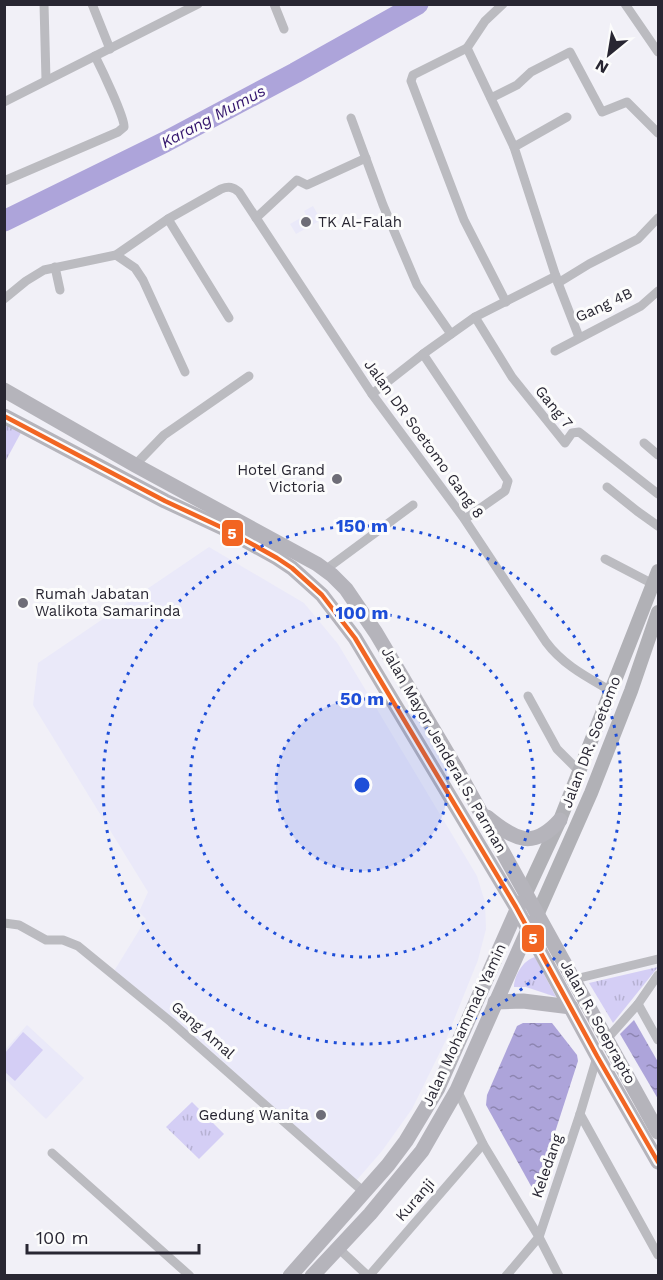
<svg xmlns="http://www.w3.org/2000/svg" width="663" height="1280" font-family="'Work Sans',sans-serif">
<defs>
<pattern id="park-tufts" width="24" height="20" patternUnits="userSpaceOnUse" patternTransform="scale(1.5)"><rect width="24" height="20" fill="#d4cef5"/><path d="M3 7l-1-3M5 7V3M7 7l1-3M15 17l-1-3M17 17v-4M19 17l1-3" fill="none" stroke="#b6b1d2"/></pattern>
<pattern id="water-ripples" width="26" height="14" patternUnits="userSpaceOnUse" patternTransform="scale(1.5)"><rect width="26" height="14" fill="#ada4da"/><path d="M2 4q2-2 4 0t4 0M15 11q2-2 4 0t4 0" fill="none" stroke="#8d85b1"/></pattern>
</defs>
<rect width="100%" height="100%" fill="#f1f0f7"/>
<g fill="#eae9f9">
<polygon points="313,206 321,220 296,234 290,224 306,215 304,211"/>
<polygon points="209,547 304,603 338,644 477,876 485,902 486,929 478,960 445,1042 412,1109 382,1151 355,1182 111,976 146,919 139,912 148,892 33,705 38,663"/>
<polygon points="27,1025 84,1078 46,1119 5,1079 5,1050"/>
</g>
<polygon fill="#d4cef5" points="23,1032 43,1050 15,1081 5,1072 5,1053"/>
<g fill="url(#park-tufts)">
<polygon points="5,415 24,427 5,462"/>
<path d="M535,957L556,997L526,987H514C514,976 523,960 535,957Z"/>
<polygon points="658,967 613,1023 589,983"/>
<polygon points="192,1102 224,1134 199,1159 166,1127"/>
</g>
<g fill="url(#water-ripples)">
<polygon points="634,1020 658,1062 658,1099 620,1034"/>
<polygon points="523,1023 552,1023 577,1055 578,1061 536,1191 531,1186 486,1105 487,1095 517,1026"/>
</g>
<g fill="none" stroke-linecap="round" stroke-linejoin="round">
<polyline stroke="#ada4da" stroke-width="21" points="4,221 165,142 295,73 418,4"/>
<g stroke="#bbbbc0" stroke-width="9">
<polyline points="44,4 46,80"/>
<polyline points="92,4 110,49"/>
<polyline points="274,4 284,29"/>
<polyline points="503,4 485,21 467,48 514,147"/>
<polyline points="625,4 658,52"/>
<polyline points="467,48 413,75 411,81 464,220 506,302"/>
<polyline points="491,98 517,85 531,72 570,52 602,112 627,102 658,133"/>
<polyline points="4,102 198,4"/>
<polyline points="567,117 514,147 558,283 579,337"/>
<polyline points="351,118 383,205 417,285 451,334"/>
<path d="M4,181L118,132L124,127C125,118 101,68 95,56"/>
<polyline points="256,218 297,180 307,185 366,158"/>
<polyline points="168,219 229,318"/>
<polyline points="116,255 135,268 143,280 185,372"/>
<polyline points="55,267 60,290"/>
<polyline points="558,283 589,264 638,239 658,218"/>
<path d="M4,299L26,281L44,270L116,255L168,219L221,189C229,186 233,187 239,192L372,394L463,517L546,642C563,665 587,677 611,691"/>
<polyline points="475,317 512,377 565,443 572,433 579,432 658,494"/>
<polyline points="555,351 641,306 658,291"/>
<polyline points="423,354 508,481 505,491 465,519"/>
<polyline points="372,394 423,354 475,317 556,276"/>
<polyline points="644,443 658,455"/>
<polyline points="135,465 164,435 249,376"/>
<polyline points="607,487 637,511 658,526"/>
<polyline points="605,559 653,584"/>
<polyline points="325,570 413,505"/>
<polyline points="528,696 557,749 579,771"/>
<polyline points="4,923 19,925 46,940 63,940 78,946 171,1022 365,1193"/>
<polyline points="575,979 658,959"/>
<polyline points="638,1004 658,1040"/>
<polyline points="606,1040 638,1004 658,975"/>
<polyline points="457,1090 483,1144 539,1237 559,1276"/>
<polyline points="580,1114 658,1255"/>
<polyline points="52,1153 190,1276"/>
<polyline points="337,1247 368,1276"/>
<polyline points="369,1276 483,1144"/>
<polyline points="506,1276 539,1237 580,1114 597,1057"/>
</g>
<g stroke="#b1b1b6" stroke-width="14">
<polyline points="526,893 560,820 658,571"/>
<polyline points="538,913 591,793 631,691 658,612"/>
</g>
<g stroke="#b5b4bb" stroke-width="15">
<polyline points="4,390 135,465 317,564 332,575 346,589 376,633 455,766 658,1132"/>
<polyline points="4,416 165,501 225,529 277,558 292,568 322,595 355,638 516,907 597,1056 658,1162"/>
<path d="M487,817C515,840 533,850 560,820"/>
<polyline points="495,1002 523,1001 571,1007"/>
<polyline points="290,1276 388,1165 406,1141 438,1088 520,903"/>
<polyline points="312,1276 370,1214 422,1151 457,1090 531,923"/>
</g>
<g stroke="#fcfcfc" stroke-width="9">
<polyline id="bus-1" points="4,416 165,501 225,529 277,558 292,568 322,595 355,638 516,907 597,1056 658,1162"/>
</g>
<use href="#bus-1" stroke="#f26522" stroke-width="4.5"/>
</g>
<circle cx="362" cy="785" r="86" fill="#1d4ed8" fill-opacity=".12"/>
<g fill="none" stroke="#1d4ed8" stroke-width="3" stroke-dasharray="3 6">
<circle cx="362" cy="785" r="86"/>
<circle cx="362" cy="785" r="172"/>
<circle cx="362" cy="785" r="259"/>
</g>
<g fill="#6e6d77" stroke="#fcfcfc" stroke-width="2">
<circle cx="306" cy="222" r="6"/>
<circle cx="337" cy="479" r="6"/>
<circle cx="23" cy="603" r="6"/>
<circle cx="321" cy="1115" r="6"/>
</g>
<g text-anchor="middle" stroke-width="6" stroke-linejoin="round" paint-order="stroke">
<g font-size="15" fill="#282632" stroke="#fcfcfc" text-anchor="start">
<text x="318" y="227">TK Al-Falah</text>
<text x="325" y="475" text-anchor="end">Hotel Grand<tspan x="325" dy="17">Victoria</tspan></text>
<text x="35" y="599">Rumah Jabatan<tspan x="35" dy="17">Walikota Samarinda</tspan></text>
<text x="309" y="1120" text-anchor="end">Gedung Wanita</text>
</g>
<g font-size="15" fill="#282632" stroke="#fcfcfc">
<text transform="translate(604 305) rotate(-25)" y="5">Gang 4B</text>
<text transform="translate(554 407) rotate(51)" y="5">Gang 7</text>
<text transform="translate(424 439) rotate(54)" y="5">Jalan DR Soetomo Gang 8</text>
<text transform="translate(591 742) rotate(-69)" y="5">Jalan DR. Soetomo</text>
<text transform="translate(444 750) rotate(60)" y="5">Jalan Mayor Jenderal S. Parman</text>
<text transform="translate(598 1022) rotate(61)" y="5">Jalan R. Soeprapto</text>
<text transform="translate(464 1025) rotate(-65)" y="5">Jalan Mohammad Yamin</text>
<text transform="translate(203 1030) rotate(41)" y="5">Gang Amal</text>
<text transform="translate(547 1166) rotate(-71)" y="5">Keledang</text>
<text transform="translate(415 1200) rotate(-49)" y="5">Kuranji</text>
</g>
<g font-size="16" font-style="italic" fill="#33156d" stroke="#fcfcfc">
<text transform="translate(213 116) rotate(-28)" y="6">Karang Mumus</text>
</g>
</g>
<circle cx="362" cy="785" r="9" fill="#1d4ed8" stroke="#fcfcfc" stroke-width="3"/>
<g font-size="18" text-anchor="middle" font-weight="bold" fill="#1d4ed8" stroke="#fcfcfc" stroke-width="6" stroke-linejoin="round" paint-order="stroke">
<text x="362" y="532">150 m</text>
<text x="362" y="619">100 m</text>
<text x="362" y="705">50 m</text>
</g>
<g stroke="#fcfcfc" stroke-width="2">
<rect x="221" y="519" width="23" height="28" rx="6" fill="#f26522"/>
<rect x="521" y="924" width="24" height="29" rx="6" fill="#f26522"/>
</g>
<g font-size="16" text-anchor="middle" font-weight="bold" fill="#fff">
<text x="232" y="539">5</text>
<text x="533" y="944">5</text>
</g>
<rect width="663" height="1280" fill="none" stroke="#282632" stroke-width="12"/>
<g transform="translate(609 54) rotate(210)" stroke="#fcfcfc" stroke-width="4.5" paint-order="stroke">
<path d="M0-4.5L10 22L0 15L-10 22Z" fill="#282632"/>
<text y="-9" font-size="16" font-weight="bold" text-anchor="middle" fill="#282632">N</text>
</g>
<path d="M27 1244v9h172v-9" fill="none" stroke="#282632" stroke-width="3"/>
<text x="36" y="1244" font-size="18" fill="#282632" stroke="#fcfcfc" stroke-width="4.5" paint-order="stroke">100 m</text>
</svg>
